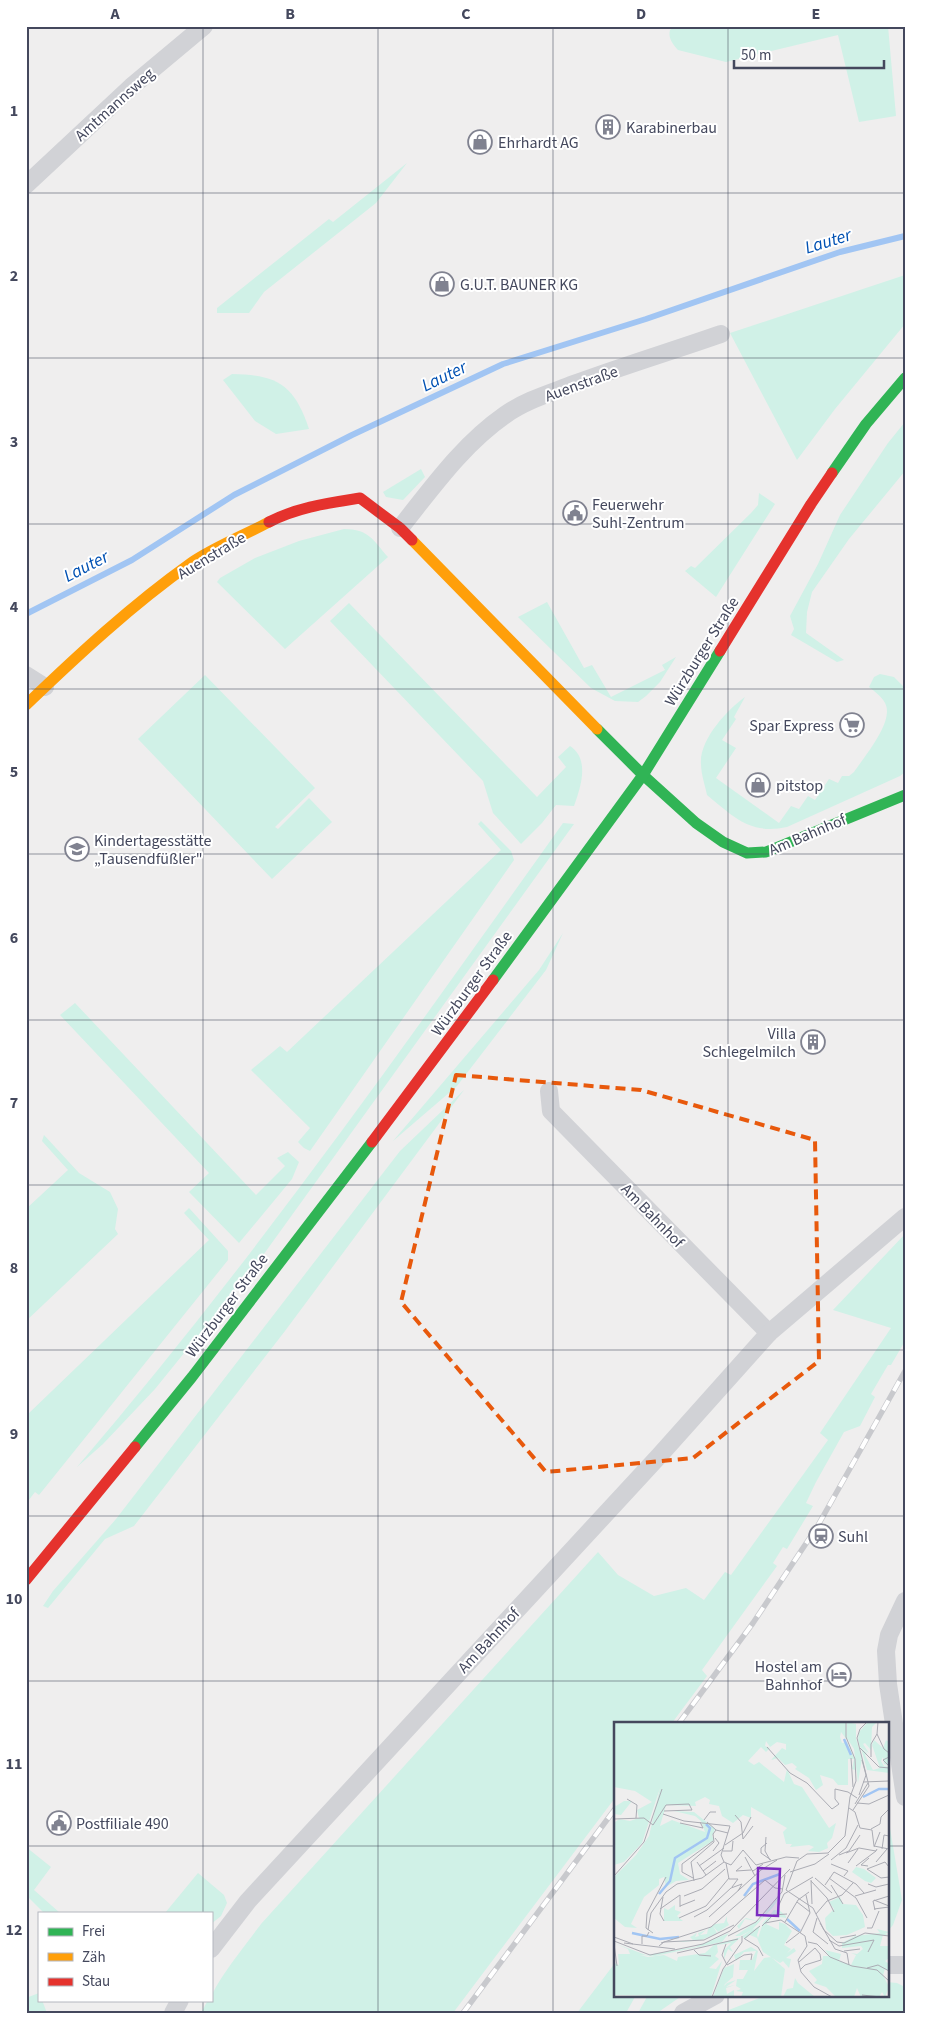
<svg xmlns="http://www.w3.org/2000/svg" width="931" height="2039" font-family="'Source Sans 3',sans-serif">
<rect width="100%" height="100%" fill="#efeeee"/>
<g fill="#d0f1e7">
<path d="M675,26H888L896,116L859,122L838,35L726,62L678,50C672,43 668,38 670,30Z"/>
<polygon points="407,163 376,203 264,292 249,313 217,313 217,308 329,219 333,222"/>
<polygon points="905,275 905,324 835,409 797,460 730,333"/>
<path d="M232,374C277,375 294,384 309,429L276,434L255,421L223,380Z"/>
<polygon points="905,422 905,471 849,539 812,592 807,612 806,633 844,660 837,662 791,635 794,629 790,616 818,564 840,515 888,443"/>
<polygon points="421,469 425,477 403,500 386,497 383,492"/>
<polygon points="759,493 775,504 716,597 685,571 691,566 695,568 751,513 758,505"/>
<path d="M344,529C369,529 373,540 388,557L285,649L217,582L220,578L255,558L299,541Z"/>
<polygon points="547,602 584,668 592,665 611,697 665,670 662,665 676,657 660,682 646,696 638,702 615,701 591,688 518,617"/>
<path d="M349,603L537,797L566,767L558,757L570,746C590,759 581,787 574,806L556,805L542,823L521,844L493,813L483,781L330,621Z"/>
<path d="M880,674L894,677L905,688V772L900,776L787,827C750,835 734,817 707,795C705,785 701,774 701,764C699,740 727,710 745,697L734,717L736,719L722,740L736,748L716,778L779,823L791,806L799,809L808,796L815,800L829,779L838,783L842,776H849L854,772C864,757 895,721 885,703C882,697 874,691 869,687L874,677Z"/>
<polygon points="205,675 315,788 275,827 278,829 309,798 332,822 272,879 138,739"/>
<polygon points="481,821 511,851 514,860 310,1151 304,1148 298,1142 310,1128 251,1070 280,1046 287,1052 501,850 478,824"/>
<path d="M563,823L574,824L261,1258L155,1389L103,1444L77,1467C252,1263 407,1042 563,823Z"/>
<polygon points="563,933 546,970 457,1086 393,1141 539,970"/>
<polygon points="75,1003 256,1195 285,1166 277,1158 288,1152 299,1162 292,1179 239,1243 189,1192 209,1173 60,1015"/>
<polygon points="464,1090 285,1331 134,1526 105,1539 48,1608 43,1606 53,1591 116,1519 400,1151"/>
<polygon points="44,1135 79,1173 110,1192 118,1209 115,1229 118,1234 26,1321 26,1209 68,1170 42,1141"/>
<polygon points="189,1208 228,1251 228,1260 39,1495 35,1492 28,1501 26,1499 26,1416 209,1240 184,1213"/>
<path d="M905,1234V1341L891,1365H888L871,1394L875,1397L860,1426L844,1432L816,1482L806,1503L813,1506L787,1549L783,1547L773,1563L777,1566L702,1670L707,1676L672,1723H615V1798L453,2013H201L208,2000H211C211,1987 251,1938 261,1924L598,1552L618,1575L654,1596L686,1588L704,1600L725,1572L731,1575L828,1440L820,1433L891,1328L833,1310Z"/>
<polygon points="890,1828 902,1900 893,1925 887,1932 887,1830"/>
<polygon points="26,1847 51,1867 34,1890 60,1913 44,1913 26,1895"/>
<polygon points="198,1873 224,1895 227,1903 221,1916 211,1924 211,1913 165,1913"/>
<polygon points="615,1963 615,1995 636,1995 626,2013 577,2013"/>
<polygon points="887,1982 897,1983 905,1987 905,2013 721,2013 767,1995 887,1995"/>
<polygon points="39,1993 39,2000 42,2000 47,2013 26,2013 26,1998"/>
<polygon points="648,1995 683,1995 657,2013 638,2013"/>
</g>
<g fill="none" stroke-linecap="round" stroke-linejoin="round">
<polyline stroke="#a1c5f3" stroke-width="6" points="26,614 132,560 234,495 352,435 503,364 646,319 840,252 905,236"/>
<g stroke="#d1d2d6" stroke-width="18">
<polyline points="26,185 131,87 204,26"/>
<path d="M400,528C432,488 462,445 505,415C526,400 551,393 574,384C623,366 672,351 721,334"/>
<polyline points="26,675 45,687"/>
<polyline points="549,1091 551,1111 769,1333"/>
<polyline points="905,1601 889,1635 886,1651 888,1684 905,1797"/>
<polyline points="211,1949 248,1901 659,1456 769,1333 905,1217"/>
<polyline points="887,1965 905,1965"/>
<polyline points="173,2013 180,2000"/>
<polyline points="683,2013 716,1995"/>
</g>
<g stroke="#30b455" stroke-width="11">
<polyline points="832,473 866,424 905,378"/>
<polyline points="597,729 643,775 696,823 723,842 747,853 766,852 905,795"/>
<polyline points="493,980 643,775 720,651"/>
<polyline points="135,1447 192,1377 372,1142"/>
</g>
<g stroke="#ff9f0a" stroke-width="11">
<polyline points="412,540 597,729"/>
<path d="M26,705C78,655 132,605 191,563C214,547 245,535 269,522"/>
</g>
<g stroke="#e5322d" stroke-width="11">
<path d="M269,522C298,507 329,503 360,498L400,528L412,540"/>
<polyline points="720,651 811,504 832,473"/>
<polyline points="372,1142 493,980"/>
<polyline points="26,1580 135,1447"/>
</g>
<g stroke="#c8c9cd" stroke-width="5.5">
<g id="rail">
<polyline points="679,1723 753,1623 817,1527 905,1371"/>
<polyline points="463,2013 615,1809"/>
</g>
</g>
<use href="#rail" stroke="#fff" stroke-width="4" stroke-dasharray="11" stroke-linecap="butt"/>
</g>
<path fill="none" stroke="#e8590c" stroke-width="4" stroke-dasharray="10 6" stroke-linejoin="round" d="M456,1075L641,1090L815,1140L819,1361L693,1458L546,1472L401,1302Z"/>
<path fill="none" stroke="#44485d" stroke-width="1" stroke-opacity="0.55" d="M203,26V1913M378,26V2013M553,26V2013M728,26V1723M26,193H905M26,358H905M26,524H905M26,689H905M26,854H905M26,1020H905M26,1185H905M26,1350H905M26,1516H905M26,1681H905M26,1846H615M887,1846H905M728,1995V2013M203,2000V2013"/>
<defs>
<g id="building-ring" transform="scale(1.25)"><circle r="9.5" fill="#fff" stroke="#808290" stroke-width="1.5"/><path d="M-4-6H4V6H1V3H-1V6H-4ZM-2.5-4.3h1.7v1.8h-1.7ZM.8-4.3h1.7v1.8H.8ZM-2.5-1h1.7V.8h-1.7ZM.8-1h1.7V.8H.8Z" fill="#808290"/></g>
<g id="shop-ring" transform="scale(1.25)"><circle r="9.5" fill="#fff" stroke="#808290" stroke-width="1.5"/><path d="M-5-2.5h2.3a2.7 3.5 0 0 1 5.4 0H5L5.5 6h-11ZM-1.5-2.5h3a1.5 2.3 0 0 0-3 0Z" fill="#808290"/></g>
<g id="civic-ring" transform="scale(1.25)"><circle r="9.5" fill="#fff" stroke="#808290" stroke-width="1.5"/><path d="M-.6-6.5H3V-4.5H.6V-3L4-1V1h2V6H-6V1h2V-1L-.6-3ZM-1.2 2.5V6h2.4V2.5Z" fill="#808290"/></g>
<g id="supermarket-ring" transform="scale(1.25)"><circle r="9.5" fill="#fff" stroke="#808290" stroke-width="1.5"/><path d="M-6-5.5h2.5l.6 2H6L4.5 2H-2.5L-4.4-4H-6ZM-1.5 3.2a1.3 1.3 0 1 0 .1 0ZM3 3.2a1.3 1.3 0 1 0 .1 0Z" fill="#808290"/></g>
<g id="school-ring" transform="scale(1.25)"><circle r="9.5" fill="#fff" stroke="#808290" stroke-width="1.5"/><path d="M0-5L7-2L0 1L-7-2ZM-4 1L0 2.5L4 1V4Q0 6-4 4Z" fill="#808290"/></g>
<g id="station-ring" transform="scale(1.25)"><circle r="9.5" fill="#fff" stroke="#808290" stroke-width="1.5"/><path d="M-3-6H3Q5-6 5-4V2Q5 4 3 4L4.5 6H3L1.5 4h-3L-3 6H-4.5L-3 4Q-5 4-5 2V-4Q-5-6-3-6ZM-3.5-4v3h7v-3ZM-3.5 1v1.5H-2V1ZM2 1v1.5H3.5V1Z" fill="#808290"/></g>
<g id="hotel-ring" transform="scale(1.25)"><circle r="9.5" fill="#fff" stroke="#808290" stroke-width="1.5"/><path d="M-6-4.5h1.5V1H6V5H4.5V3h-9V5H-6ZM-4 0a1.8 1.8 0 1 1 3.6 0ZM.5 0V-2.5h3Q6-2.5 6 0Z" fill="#808290"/></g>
</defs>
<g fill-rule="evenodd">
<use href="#building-ring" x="608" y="127"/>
<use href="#shop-ring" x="480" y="142"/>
<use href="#shop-ring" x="442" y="284"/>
<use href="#civic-ring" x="575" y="513"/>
<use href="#supermarket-ring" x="852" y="725"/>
<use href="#shop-ring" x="758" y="785"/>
<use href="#school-ring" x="77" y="849"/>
<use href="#building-ring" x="813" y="1042"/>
<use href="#station-ring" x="821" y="1536"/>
<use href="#hotel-ring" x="839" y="1675"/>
<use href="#civic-ring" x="59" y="1823"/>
</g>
<g text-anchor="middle" stroke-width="4" stroke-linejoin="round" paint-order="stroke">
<g font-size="16" fill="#44485d" stroke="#fff">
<text transform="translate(114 104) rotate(-42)" y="6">Amtmannsweg</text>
<text transform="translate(581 383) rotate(-20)" y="6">Auenstraße</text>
<text transform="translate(211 555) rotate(-31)" y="6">Auenstraße</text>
<text transform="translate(701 651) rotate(-58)" y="6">Würzburger Straße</text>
<text transform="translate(807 834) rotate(-23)" y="6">Am Bahnhof</text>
<text transform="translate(471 983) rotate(-54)" y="6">Würzburger Straße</text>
<text transform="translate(653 1215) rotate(46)" y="6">Am Bahnhof</text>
<text transform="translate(226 1305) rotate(-53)" y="6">Würzburger Straße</text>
<text transform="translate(488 1640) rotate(-47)" y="6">Am Bahnhof</text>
</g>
<g font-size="16" fill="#44485d" stroke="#fff" text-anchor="start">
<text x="626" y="133">Karabinerbau</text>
<text x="498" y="148">Ehrhardt AG</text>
<text x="460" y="290">G.U.T. BAUNER KG</text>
<text x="592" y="510">Feuerwehr<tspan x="592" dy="18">Suhl-Zentrum</tspan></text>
<text x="834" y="731" text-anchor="end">Spar Express</text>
<text x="776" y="791">pitstop</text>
<text x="94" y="846">Kindertagesstätte<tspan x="94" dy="18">„Tausendfüßler"</tspan></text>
<text x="796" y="1039" text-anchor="end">Villa<tspan x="796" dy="18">Schlegelmilch</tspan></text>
<text x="838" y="1542">Suhl</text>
<text x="822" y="1672" text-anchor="end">Hostel am<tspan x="822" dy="18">Bahnhof</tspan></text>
<text x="76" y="1829">Postfiliale 490</text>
</g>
<g font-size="18" font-style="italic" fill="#0051b3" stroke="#fff">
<text transform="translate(828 241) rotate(-17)" y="6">Lauter</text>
<text transform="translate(444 376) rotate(-26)" y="6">Lauter</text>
<text transform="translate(86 566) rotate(-27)" y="6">Lauter</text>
</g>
</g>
<g transform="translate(614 1722)">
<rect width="275" height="275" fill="#efeeee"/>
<path d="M0,0H232L233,18L227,10L226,15L228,21L233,20L241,38V48L238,47L240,37H234V63H224L219,57L206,53L209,63L202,68L195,56L181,47L183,45L178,41L171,43L164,36L157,38L168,26L172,28V22L163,20L156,25L152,19L151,24L156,26L152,30L147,25L134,39L140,43L145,40L170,60L173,47L180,62L188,65L215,106L222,101L218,116L213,121L214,126L205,130L194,129L200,125L195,123L176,125L178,122H172L169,110L173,106L137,85V96L129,93L119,101L108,94L105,84L95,82L96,78L91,75L81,80L82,84L52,83L46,104L58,98L91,110L87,99L81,94L60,89L80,90L101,107L98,114L100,118L64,141L66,152L75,158L62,159L52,165L50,155L45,157V163L30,175L17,202L23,206L11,205L0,196V155L22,133L35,114L46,66L28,121L10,140L0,143V101L5,97L16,99L25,96L23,88L38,80L21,69L0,65ZM233,0L242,2V17L248,36L244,61L240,27L233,16ZM254,0H263L258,5L257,28L251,21L249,22L255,31L246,25L244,18L245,10ZM260,18L269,26L272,18L275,20V44L270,42L269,35L267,39L270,44L275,45V51L253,48L247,26L253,31L251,33L259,48L266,46L258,23ZM10,79H18L7,93L0,92V82L2,84ZM242,145L250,147L262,156L257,161L251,159L238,150ZM166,173H167L159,185L138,208L146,204L143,213L144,216L149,201L160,188H165L172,194V196L159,194L152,202L165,208V200L171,202L178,209L170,223L177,227L173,231L180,226L182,229L172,236L177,237L175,246L169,239L166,241L149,230L143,216L136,213L131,217L128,214L138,208L126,214H121L143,199L131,197L125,207L123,204L129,198L132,196L144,199ZM226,175L229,182L242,183L249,193L251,205L233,213L219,214L212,207L211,196L220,187L215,180ZM61,183V188L67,190L63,194L69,199H50V186L54,188ZM113,194V199L115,203L104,210L99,204L103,211L97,214L87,218L69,220H60L79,218L76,215L82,212L78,213L83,211L81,215L85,214L84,211L92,208L86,213L93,212L94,207L101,202L110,201ZM263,207L275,210L271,212L275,213H269L266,224H275V236L271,239L275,242V249L271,247L269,253L275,265L271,275L268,270L265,275H247L243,266L240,275H222L212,265L200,261L203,258L195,249L208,242L209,234H215L211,228L227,232L225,239L237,243L242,233L237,231L243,232L249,227L247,224L228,226V221L241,214L266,211ZM115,211L108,220L41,234L26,233L34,235L50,233L63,239L64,235L91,231L100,223L127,215L116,225L119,230L114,227L110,237V228L117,221L103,223L104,230L101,234L105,237L95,246L102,247L108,239L97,275L0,273V241L5,243L4,232H16L14,227L0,221L32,233L81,225ZM137,225L144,229L140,249L150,236L157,235L171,247L167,275H121H127L129,270L122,269L127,267L122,264L123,257H129L134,248H125L126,238H138L142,229L130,230L122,239L120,233ZM120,242L119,255L111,262L110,264L113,261L122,258L112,265L121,263L112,266L113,272L120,268V275H99L110,246ZM181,256L184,261L201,275H169L173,267L179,266Z" fill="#d0f1e7"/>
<path fill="none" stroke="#a1c5f3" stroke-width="2.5" d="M230,17L237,33M249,75L265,67H275M45,172L56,159L61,136L93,116L96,106L92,102M130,174L139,162L166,152M173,197L186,209M18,211L46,217L65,215"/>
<path fill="none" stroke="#abacb4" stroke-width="1" d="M232,0V15L241,37L242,59L236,75L231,114L214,131L193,132L183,139L172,168L199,186L210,208L223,220L230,221L251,211L275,214M264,0L263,12L270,27L275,31M153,25L176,51L193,61L218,87L225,82M246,26L265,45L275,46M257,35V22L263,12M275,35L269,38L275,44M237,36L239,65M249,60L275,59M245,73L252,53L248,38M13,77L23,83L22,96M243,81L255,82L275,73M225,82L221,77V67L234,70L243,76M241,82L254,61M235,86L241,90L246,106L258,108L260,124L275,127M239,88L255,64L243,16L246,7L253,0M50,89L78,88M49,92L70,99L116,104L107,133L110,140L117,143L129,128L142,143L172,135L185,136M121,93L127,100L129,117M0,97L30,96L39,103L52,83L75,82L78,88M90,98L96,90H102M93,100L102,108L114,111M66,101L89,106L86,100M257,107L266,102L267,95L275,87M152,115L151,129L156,138M129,117L139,104M153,121L147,126V131L157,138M111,123L129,111L137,95M260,125L266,110M268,127L270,113L275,114M99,129L105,121L101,116M109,129H118L119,119M232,131L245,126L262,129L263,127M225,133L235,129L246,113M131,135L141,154M217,138L232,126L244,103M83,140L92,153M262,140L273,127M112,141L115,157H124L118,165M234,141L244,127M217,142L234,149L230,154M85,144L110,126M128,144L122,149L137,148M242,144L262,129M254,144L247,143L255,136M275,145L271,140L253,147L267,156L275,155M137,147L139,149L149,142M89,149L102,139M176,150L201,142L215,132M0,154L30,120L48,67M79,156L68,150V142L99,119M201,156L218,171M215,156L242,176L253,196M197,158L198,182M80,159L77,140L100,120L99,112L102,108M197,159L213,176L220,190M254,162L262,165L275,162M211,163L220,150L242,162L250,171M217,163L229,182M70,174L88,167L111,147M241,174L262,168M49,175L46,192L50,199M260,178L275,184M183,180L196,190M66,184L81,178M46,187L66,173V185M260,187L275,185M261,188L259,179L275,174M164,192V185L170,172L199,155M202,192L213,179L228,173L239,161M80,195L93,188L117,166L128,162L124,169M95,195L147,148L163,138M65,196L92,184L115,156M203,196L199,210L214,222M171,200L184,178L195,170M151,201L167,198L191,214L193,224L184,238L187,250L200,265L218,275M206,201L221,227L233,231L235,243M148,204L159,193L173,192M253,206H258L265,189M34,208L37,191L52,170L63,162L88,156L110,140M39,211L32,206L33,191L52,155M186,211L196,191L192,173M114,214L142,200L168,170L171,153M0,215L19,222M226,216L242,213M130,217L146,204M131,217L144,225L149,234M215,218L225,224L260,218L254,230M0,219L36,233L89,222L116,209L176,147M194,220L203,222L216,235L238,244L263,248L275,259M10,221L61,227M47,221L97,205L151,158L161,166L169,167M172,221L185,211M0,222L3,244M28,222V214H33L35,210M112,222L108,233L113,243L130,233L138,232L137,238M45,224L50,220L90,218L120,203M80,228L85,233L97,234M230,229L246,227M63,231L124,217M185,240L201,226L206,232L207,238L191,243L186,248M253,246L264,243L275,249M248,273L267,275M98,275L109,247L128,220V214"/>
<path fill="#7b2cbf" fill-opacity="0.15" stroke="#7b2cbf" stroke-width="2.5" d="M144,146L166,147L164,194L143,193Z"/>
<rect width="275" height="275" fill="none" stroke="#44485d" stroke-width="2.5"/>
</g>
<rect width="931" height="2039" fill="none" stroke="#ffffff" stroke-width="55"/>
<rect x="38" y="1912" width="175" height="90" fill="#ffffff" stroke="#b4b6be"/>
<rect x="48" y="1928" width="25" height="8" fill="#30b455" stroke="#b4b6be"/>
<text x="82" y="1936" font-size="15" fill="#44485d">Frei</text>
<rect x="48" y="1953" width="25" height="8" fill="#ff9f0a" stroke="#b4b6be"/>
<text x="82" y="1962" font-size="15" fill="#44485d">Zäh</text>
<rect x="48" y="1978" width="25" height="8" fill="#e5322d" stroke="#b4b6be"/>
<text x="82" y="1986" font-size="15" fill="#44485d">Stau</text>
<path d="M734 60v8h150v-8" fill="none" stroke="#44485d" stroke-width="2.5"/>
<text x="741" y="60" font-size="15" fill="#44485d" stroke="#ffffff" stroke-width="4" paint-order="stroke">50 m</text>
<rect x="28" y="28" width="876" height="1984" fill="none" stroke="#44485d" stroke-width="2"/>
<g font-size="16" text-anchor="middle" font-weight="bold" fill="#44485d">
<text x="115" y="19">A</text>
<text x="290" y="19">B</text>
<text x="466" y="19">C</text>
<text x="641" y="19">D</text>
<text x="816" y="19">E</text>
<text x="14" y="116">1</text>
<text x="14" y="281">2</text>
<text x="14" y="447">3</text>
<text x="14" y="612">4</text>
<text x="14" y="777">5</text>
<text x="14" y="943">6</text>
<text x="14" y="1108">7</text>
<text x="14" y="1273">8</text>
<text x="14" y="1439">9</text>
<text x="14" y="1604">10</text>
<text x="14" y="1769">11</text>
<text x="14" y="1935">12</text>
</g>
</svg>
